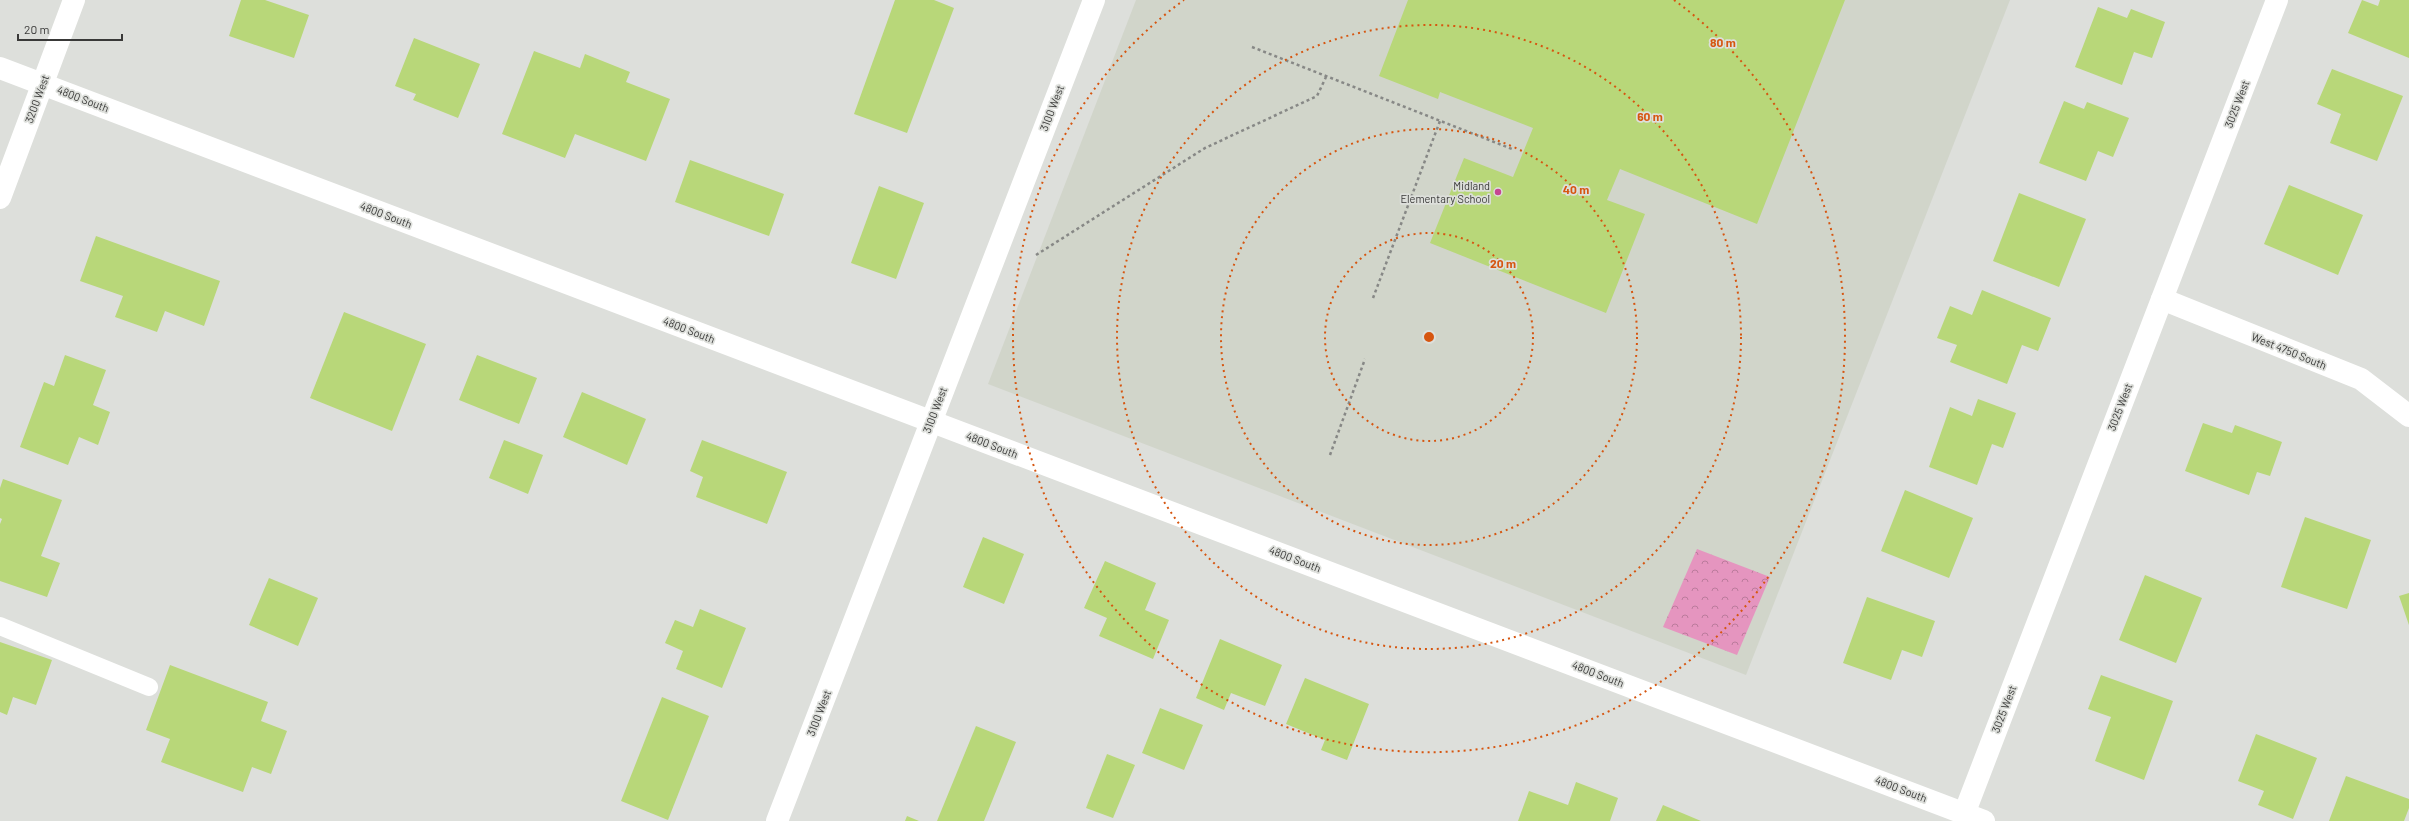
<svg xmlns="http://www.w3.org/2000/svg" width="2409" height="821" font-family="Barlow,sans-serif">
<defs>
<pattern id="park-crowns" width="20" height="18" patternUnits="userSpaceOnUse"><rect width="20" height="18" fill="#e595bf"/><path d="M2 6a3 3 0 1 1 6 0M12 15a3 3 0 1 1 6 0" fill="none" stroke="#bb7b9c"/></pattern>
</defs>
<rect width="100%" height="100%" fill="#dddfdb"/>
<polygon fill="#d1d5ca" points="1136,0 2010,0 1746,675 988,384"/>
<polygon fill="url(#park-crowns)" points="1697,549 1770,577 1737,655 1663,627"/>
<g fill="#b8d779">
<polygon points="241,0 265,0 309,15 294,58 229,36"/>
<polygon points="895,0 934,0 954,8 907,133 854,114"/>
<polygon points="1408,0 1845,0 1757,224 1620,169 1607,200 1645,214 1606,313 1430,243 1464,158 1513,177 1533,128 1440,92 1438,99 1379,76"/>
<polygon points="2362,0 2378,6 2380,0 2409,0 2409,58 2348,33"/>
<polygon points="2098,7 2127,18 2131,9 2165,22 2152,58 2134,52 2122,85 2075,67"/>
<polygon points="414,38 480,64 458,118 413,100 416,94 395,86"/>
<polygon points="534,51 580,68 585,54 630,72 626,82 670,99 646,161 575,134 565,158 502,134"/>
<polygon points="2332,69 2403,96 2377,161 2330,143 2341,114 2317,104"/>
<polygon points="2064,101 2084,109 2087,102 2129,118 2113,157 2098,151 2086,181 2039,163"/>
<polygon points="690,160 784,194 769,236 675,202"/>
<polygon points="2289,185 2363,215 2338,275 2264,244"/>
<polygon points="879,186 924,203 896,279 851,263"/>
<polygon points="2019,193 2086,219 2059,287 1993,261"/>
<polygon points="96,236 220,281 204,326 165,311 157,332 115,317 123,296 80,281"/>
<polygon points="1982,290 2051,318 2038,351 2022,345 2007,384 1950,362 1957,345 1937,338 1950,306 1972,315"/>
<polygon points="344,312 426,344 392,431 310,398"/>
<polygon points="65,355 106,370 93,405 110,412 98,445 79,437 68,465 20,447 44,382 54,386"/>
<polygon points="477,355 537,378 519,424 459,400"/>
<polygon points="582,392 646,419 627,465 563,437"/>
<polygon points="1978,399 2016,413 2003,448 1992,444 1977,485 1929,467 1950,407 1972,416"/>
<polygon points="2203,423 2232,433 2235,425 2282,442 2270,476 2257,472 2249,495 2185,471"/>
<polygon points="504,440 543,455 528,494 489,478"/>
<polygon points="702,440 787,472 767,524 696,497 703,477 690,471"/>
<polygon points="3,479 62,500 41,556 60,563 47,597 0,581 0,524 2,519 0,518 0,488"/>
<polygon points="1905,490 1973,518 1949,578 1881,551"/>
<polygon points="2305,517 2371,540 2347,609 2281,587"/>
<polygon points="983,537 1024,554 1004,604 963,587"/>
<polygon points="1105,561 1156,583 1145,610 1169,620 1153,659 1099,636 1107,618 1084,608"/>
<polygon points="2145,575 2202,598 2176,663 2119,640"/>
<polygon points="269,578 318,598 298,646 249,625"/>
<polygon points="2409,593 2409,625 2399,596"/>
<polygon points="1867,597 1935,621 1922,657 1902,650 1891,680 1843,663"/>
<polygon points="700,609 746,628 722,688 676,669 683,651 665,643 675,620 693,627"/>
<polygon points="1220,639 1282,665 1265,706 1231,693 1224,710 1196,698"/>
<polygon points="0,642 52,660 36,705 13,697 7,715 0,712"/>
<polygon points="170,665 268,702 261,721 287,731 271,774 252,767 243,792 161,762 170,739 146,730"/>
<polygon points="2101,675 2173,701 2144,780 2095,761 2111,717 2088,709"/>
<polygon points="1305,678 1369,704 1347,760 1321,750 1325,740 1286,724"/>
<polygon points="662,697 709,716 668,820 621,801"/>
<polygon points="1160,708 1203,725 1184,770 1142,753"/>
<polygon points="976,726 1016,742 984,821 937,821"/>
<polygon points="2256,734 2317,758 2293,819 2258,805 2264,791 2238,781"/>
<polygon points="1107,754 1135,765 1113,818 1086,808"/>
<polygon points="2346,776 2409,799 2409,808 2404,821 2329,821"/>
<polygon points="1576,782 1618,798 1610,821 1518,821 1529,791 1568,805"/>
<polygon points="1663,805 1701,821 1656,821"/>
<polygon points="907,816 919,821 905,821"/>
</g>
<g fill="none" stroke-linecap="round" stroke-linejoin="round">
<g stroke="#878886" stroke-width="2.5" stroke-dasharray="3 3" stroke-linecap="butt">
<polyline points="1252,47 1512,149"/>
<polyline points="1036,255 1205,148 1317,96 1326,77"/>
<polyline points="1373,298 1440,121"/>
<polyline points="1330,455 1365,359"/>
</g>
<polyline stroke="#fff" stroke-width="18" points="0,626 149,687"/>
<g stroke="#fff" stroke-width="22">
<polyline points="0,198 74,0"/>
<polyline points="2162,299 2361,379 2409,416"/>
<polyline points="1964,814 2277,0"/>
</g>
<g stroke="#fff" stroke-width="22">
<polyline points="0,68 1984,821"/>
<polyline points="777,821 1094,0"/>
</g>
</g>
<g fill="none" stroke="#d65610" stroke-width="2" stroke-dasharray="2 4">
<circle cx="1429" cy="337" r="104"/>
<circle cx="1429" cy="337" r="208"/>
<circle cx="1429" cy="337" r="312"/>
<path d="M1674 0A416 416 0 1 1 1184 0"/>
</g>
<circle fill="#c64692" stroke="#dddfdb" stroke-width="1.5" cx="1498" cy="192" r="4"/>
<g text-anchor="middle" stroke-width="3.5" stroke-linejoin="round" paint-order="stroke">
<g font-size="11" fill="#393938" stroke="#dddfdb">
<text transform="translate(37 99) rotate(-70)" y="4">3200 West</text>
<text transform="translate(83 99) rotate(21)" y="4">4800 South</text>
<text transform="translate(2237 104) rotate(-69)" y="4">3025 West</text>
<text transform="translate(1052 108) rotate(-69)" y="4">3100 West</text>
<text transform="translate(386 215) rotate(21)" y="4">4800 South</text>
<text transform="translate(689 330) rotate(21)" y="4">4800 South</text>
<text transform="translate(2289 351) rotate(22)" y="4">West 4750 South</text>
<text transform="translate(2120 407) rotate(-69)" y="4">3025 West</text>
<text transform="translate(935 410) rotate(-69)" y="4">3100 West</text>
<text transform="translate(992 445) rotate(21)" y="4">4800 South</text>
<text transform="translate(1295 559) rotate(21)" y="4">4800 South</text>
<text transform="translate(1598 674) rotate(21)" y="4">4800 South</text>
<text transform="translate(2004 709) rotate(-69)" y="4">3025 West</text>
<text transform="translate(819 713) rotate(-69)" y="4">3100 West</text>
<text transform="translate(1901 789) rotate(21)" y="4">4800 South</text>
</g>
<g font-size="11" fill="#393938" stroke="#dddfdb" text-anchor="end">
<text x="1490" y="190">Midland<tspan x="1490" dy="13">Elementary School</tspan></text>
</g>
</g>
<circle cx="1429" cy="337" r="6" fill="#d65610" stroke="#dddfdb" stroke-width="2"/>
<g font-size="12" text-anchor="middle" font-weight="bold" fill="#d65610" stroke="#dddfdb" stroke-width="3.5" stroke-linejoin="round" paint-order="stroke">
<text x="1723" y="47">80 m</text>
<text x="1650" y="121">60 m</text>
<text x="1576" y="194">40 m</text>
<text x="1503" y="268">20 m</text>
</g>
<path d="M18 34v6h104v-6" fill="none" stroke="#393938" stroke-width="2"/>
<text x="24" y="34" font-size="12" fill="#393938" stroke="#dddfdb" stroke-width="3" paint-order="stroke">20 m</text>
</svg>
